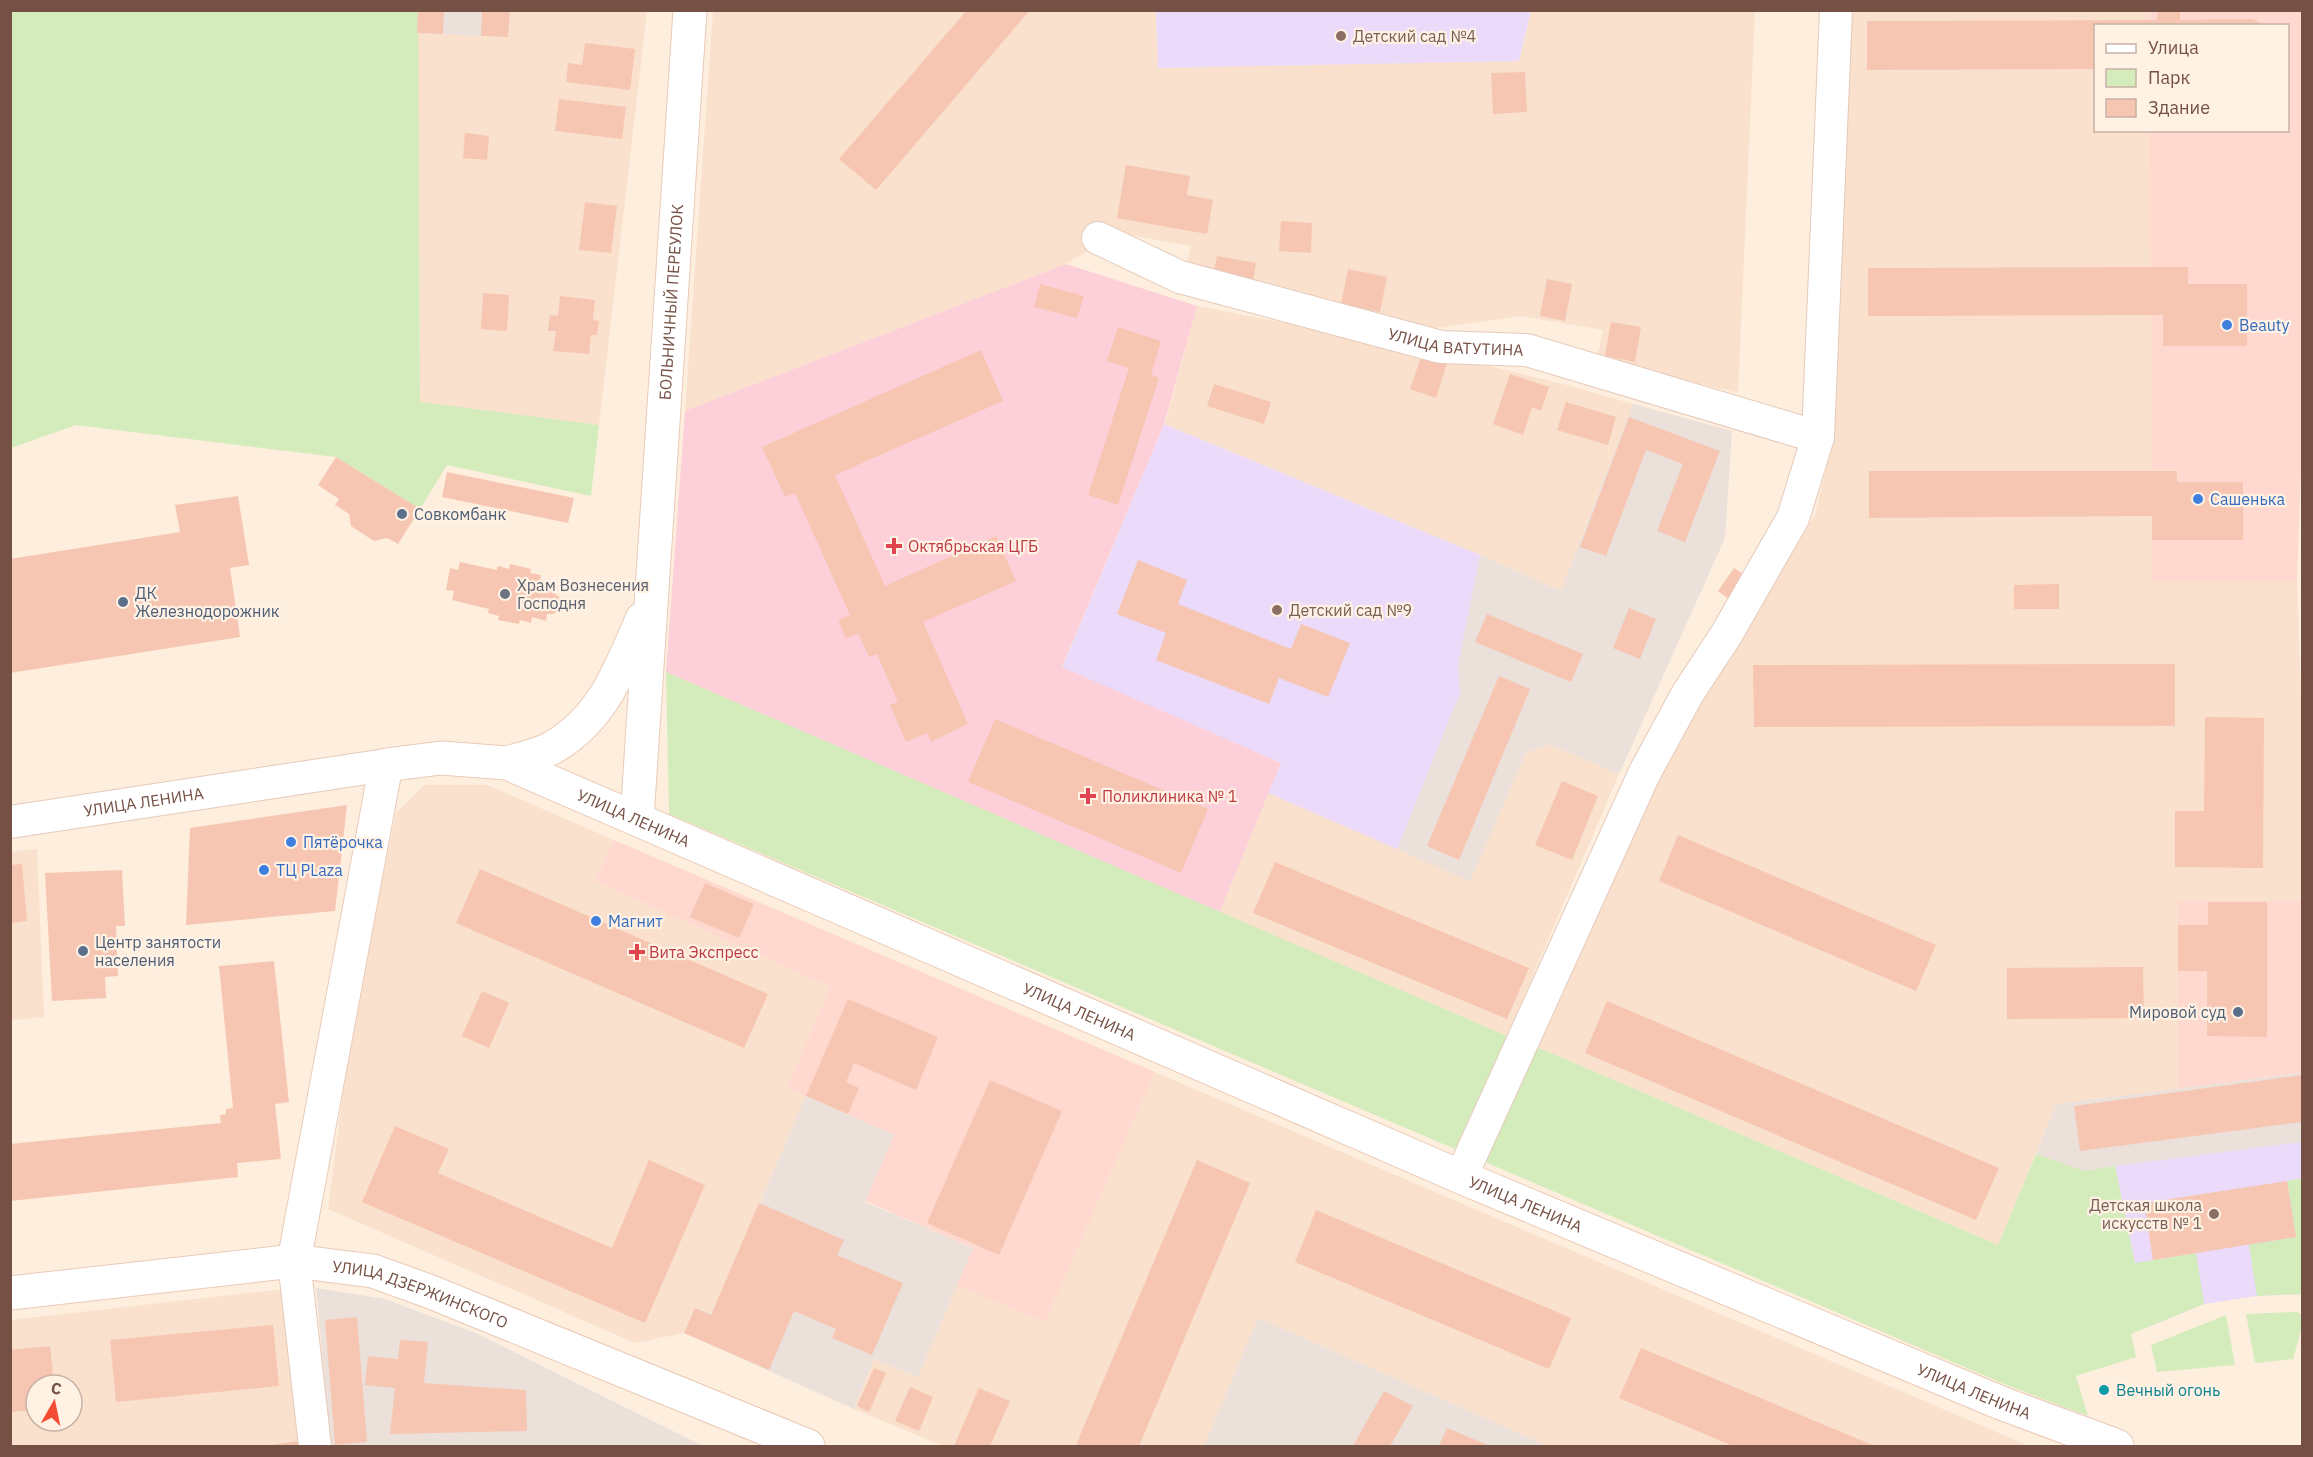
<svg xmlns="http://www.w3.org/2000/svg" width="2313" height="1457" font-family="'IBM Plex Sans',sans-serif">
<rect width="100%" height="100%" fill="#feeedd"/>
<g fill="#f9e1cd" fill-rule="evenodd">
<polygon points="510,11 647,11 599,425 420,403 417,33 508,37"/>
<polygon points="713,11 1156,11 1158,68 1519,61 1531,11 1755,11 1738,393 1597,359 1603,330 1521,316 1436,328 1185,270 1191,246 1118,233 1066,264 685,411"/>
<polygon points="1846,11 2150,11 2150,25 2096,26 2096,130 2150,131 2152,581 2297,581 2302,728 2302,901 2178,902 2178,1089 2056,1104 1998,1245 1537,1047 1660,778 1700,702 1815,515 1832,443"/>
<polygon points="1197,306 1415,348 1567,385 1633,404 1561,591 1480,555 1165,424"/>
<polygon points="1549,744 1619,774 1507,1036 1219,913 1268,793 1470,880 1526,753"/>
<polygon points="424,785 487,785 614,840 595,881 830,987 787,1088 806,1096 711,1315 695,1308 684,1333 635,1343 328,1209 351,1033 396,813"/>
<polygon points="37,849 44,1017 11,1020 10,852"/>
<polygon points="1155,1072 2029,1446 1548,1446 1258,1318 1204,1446 943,1446 854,1409 874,1359 918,1377 957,1285 1045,1321"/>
<path d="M285,1289L304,1446H11L10,1320ZM36,1385H72V1421H36Z"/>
</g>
<g fill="#ffd9d0">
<polygon points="2150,11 2302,11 2302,441 2297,581 2152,581 2150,131 2288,130 2288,26 2150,25"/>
<polygon points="614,840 1155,1072 1045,1322 957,1285 973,1248 865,1201 894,1135 787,1088 830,987 595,881"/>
<polygon points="2178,901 2302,901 2302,1073 2178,1089"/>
</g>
<g fill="#ebe0da">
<polygon points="418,11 510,11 508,37 417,33"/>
<polygon points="1633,404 1732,431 1725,538 1619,774 1549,744 1526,753 1470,881 1397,849 1460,693 1458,665 1480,555 1561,591"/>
<polygon points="2302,1073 2302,1142 2084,1171 2036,1154 2056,1104"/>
<polygon points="806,1096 894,1135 865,1202 973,1248 918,1377 874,1359 854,1409 684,1333 695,1308 712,1314"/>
<polygon points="316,1288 385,1299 478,1334 703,1446 331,1446"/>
<polygon points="1258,1318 1548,1446 1204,1446"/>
</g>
<g fill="#ebdafa">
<polygon points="1156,11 1157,10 1531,11 1519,61 1158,68"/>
<polygon points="1164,424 1480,555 1458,665 1460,693 1397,849 1268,793 1281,763 1062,668"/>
<polygon points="2302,1142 2302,1294 2257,1296 2204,1304 2148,1327 2115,1166"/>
</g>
<polygon fill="#fdcfd9" points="1066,264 1197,306 1164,424 1062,667 1281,763 1219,913 666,672 685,411"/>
<g fill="#d4ecbb">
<polygon points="10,11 418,11 420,402 599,425 591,496 447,465 420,509 336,457 76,425 11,448"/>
<polygon points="666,672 1507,1036 1455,1149 669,814"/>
<polygon points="1537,1047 1998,1245 2036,1154 2084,1171 2115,1166 2135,1263 2196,1253 2204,1304 2131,1334 2136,1357 2076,1376 2088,1416 2004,1384 1485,1162"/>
<polygon points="2302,1178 2302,1294 2257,1296 2249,1245 2296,1237 2287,1181"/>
<polygon points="2297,1312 2302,1315 2302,1327 2293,1359 2255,1363 2246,1314"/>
<polygon points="2226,1315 2235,1365 2157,1372 2151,1345"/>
</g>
<g fill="#f6c6b2">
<polygon points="418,10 444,10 443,34 417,33"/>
<polygon points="482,10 510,10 508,37 481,36"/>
<polygon points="967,10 1030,10 876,190 839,159"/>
<polygon points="2158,10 2180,10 2180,20 2253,19 2259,22 2261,26 2096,26 2096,69 1867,70 1867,21 2150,20 2157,20"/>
<polygon points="585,43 635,49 630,90 566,82 568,63 582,65"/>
<polygon points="1525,72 1527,112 1493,114 1491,73"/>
<polygon points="559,99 626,107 622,139 555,131"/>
<polygon points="465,133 489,136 487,160 463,158"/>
<polygon points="1126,165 1190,176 1187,195 1213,200 1207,234 1117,218"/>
<polygon points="585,202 617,206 611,253 579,250"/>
<polygon points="1281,221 1312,223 1311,253 1279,251"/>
<polygon points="1217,256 1256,263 1253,282 1213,275"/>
<polygon points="2188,267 2188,284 2247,284 2247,346 2163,346 2163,315 1868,316 1868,268"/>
<polygon points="1348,269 1387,277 1380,312 1341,304"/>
<polygon points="1547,279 1572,284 1565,321 1540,316"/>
<polygon points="1040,284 1084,296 1077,318 1034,307"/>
<polygon points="483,293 509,295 507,331 481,329"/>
<polygon points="560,296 595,300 593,320 599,321 597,335 591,335 589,354 553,351 556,331 548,331 550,315 558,316"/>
<polygon points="1611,322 1641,327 1635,362 1605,356"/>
<polygon points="1118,327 1161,341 1151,375 1159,378 1118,505 1088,495 1129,368 1107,361"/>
<polygon points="981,350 1003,401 835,475 885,586 996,536 1016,581 923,622 968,724 931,742 927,733 906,742 890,705 898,702 877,654 869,657 858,633 846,639 838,620 850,615 795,493 785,497 762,447"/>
<polygon points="1423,352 1448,360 1436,398 1410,389"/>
<polygon points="1510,374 1549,387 1541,411 1532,407 1523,435 1493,424"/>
<polygon points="1214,384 1271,402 1264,424 1207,406"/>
<polygon points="1566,402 1616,417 1608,445 1557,430"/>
<polygon points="1629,417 1720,451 1685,542 1657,531 1683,464 1646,450 1606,556 1580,547"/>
<polygon points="336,457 420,509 398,544 387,538 374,541 351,526 349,514 335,505 339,499 318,485"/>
<polygon points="1869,471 2177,471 2177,482 2243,482 2243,540 2152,540 2152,516 1869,518"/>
<polygon points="447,472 574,498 568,523 442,497"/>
<polygon points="238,496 249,565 230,568 240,637 10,673 10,559 180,532 175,505"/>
<polygon points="1138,560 1187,580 1178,604 1291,649 1301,624 1350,643 1328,697 1279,678 1269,704 1156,660 1166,633 1117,614"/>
<polygon points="460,562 497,570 498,566 509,569 510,564 531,569 530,573 541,575 540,580 554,582 552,591 561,599 560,608 554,614 547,614 546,621 532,617 531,623 520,620 519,624 498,620 499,616 488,613 489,609 452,600 454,591 446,590 450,568 458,570"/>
<polygon points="1734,568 1748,577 1732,601 1718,591"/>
<polygon points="2059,584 2059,609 2014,609 2014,585"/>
<polygon points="1629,608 1656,619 1640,659 1613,648"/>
<polygon points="1487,614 1583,654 1571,682 1475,642"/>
<polygon points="2175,664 2175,726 1754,727 1753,665"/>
<polygon points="1499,676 1530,689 1459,860 1427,846"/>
<polygon points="2205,717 2264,718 2263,868 2175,867 2175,811 2204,811"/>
<polygon points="995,719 1208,809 1181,873 968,782"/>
<polygon points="1562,781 1598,796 1572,860 1535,845"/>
<polygon points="347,805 335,911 186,925 190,828"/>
<polygon points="1678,835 1936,945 1916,991 1659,881"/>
<polygon points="1275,862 1529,968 1507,1019 1253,913"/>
<polygon points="22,864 27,921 10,923 10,865"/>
<polygon points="480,869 768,994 744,1048 456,923"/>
<polygon points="122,870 125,926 116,926 118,976 105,977 106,998 52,1001 45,873"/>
<polygon points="705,883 754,904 739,938 690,917"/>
<polygon points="2208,902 2267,902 2267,1037 2207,1036 2207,971 2178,971 2178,925 2208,925"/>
<polygon points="274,961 289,1102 275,1104 281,1159 237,1163 238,1177 10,1201 10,1144 221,1123 220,1115 226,1114 226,1109 233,1108 219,966"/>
<polygon points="2143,967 2144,1018 2007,1019 2007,968"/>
<polygon points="482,991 509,1003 489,1048 462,1036"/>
<polygon points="848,999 938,1037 916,1090 854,1063 846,1082 859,1088 848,1114 806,1096"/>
<polygon points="1607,1001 1999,1168 1976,1220 1585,1053"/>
<polygon points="2302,1075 2302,1122 2080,1151 2074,1106"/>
<polygon points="990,1080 1062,1111 999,1255 927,1223"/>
<polygon points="395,1126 449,1149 438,1173 612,1248 649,1160 705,1185 645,1323 362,1202"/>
<polygon points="1197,1160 1250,1183 1139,1446 1081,1446 1076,1445"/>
<polygon points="2287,1181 2296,1237 2153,1260 2144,1203"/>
<polygon points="759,1203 844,1240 837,1255 903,1283 872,1355 832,1338 836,1329 794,1311 769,1370 684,1333 695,1308 711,1315"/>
<polygon points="1316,1210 1571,1318 1549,1369 1295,1262"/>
<polygon points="357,1317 367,1442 335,1445 325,1320"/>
<polygon points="273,1325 279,1386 116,1402 110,1340"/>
<polygon points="400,1340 428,1342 424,1383 526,1390 527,1431 390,1434 395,1388 365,1385 368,1356 398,1359"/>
<polygon points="50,1346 54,1385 36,1385 36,1410 10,1412 10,1350"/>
<polygon points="1641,1348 1875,1446 1733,1446 1619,1398"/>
<polygon points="874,1368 886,1373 869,1412 857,1406"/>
<polygon points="910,1387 933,1397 919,1431 895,1421"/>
<polygon points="979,1388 1010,1401 990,1446 954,1446"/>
<polygon points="1384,1391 1413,1406 1390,1446 1353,1446"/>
<polygon points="1447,1428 1490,1446 1439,1446"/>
<polygon points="299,1441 300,1446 271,1446 271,1445"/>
</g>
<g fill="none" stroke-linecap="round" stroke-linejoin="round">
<g stroke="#e5cabb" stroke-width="34">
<g id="street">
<path id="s1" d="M1098,238L1180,277L1441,347L1527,350L1818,437"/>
<path id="s2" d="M10,822L386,765"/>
<polyline points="1461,1177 1645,772 1688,693 1726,635 1793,518 1818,437 1836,10"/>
<polyline points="294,1261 315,1446"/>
</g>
</g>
<g stroke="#eacab8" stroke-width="35">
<g id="secondary">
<path d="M507,763C522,758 542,755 555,746C603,718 621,668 642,619"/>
<path id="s3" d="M637,819L690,10"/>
<path id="s4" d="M294,1261L386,765L441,758L507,763L1461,1177L2001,1403L2117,1446"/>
<path id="s5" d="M10,1293L294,1261L373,1271L431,1292L808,1446"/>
</g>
</g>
<use href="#street" stroke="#fff" stroke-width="32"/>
<use href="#secondary" stroke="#fff" stroke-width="33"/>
</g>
<g fill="#8d6e63" stroke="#fff2e5" stroke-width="2">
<circle cx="1341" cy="36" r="6"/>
<circle cx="1277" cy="610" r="6"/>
<circle cx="2214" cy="1214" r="6"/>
</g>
<g fill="#3f7fe0" stroke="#fff2e5" stroke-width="2">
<circle cx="2227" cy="325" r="6"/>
<circle cx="2198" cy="499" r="6"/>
<circle cx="291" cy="842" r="6"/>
<circle cx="264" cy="870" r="6"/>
<circle cx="596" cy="921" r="6"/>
</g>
<g fill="#5c6f8a" stroke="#fff2e5" stroke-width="2">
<circle cx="402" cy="514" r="6"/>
<circle cx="123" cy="602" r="6"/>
<circle cx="83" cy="951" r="6"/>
<circle cx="2238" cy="1012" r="6"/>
</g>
<g fill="#e0444e" stroke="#fff2e5" stroke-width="2">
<path d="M891 537h6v6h6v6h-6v6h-6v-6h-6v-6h6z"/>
<path d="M1085 787h6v6h6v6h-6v6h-6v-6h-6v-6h6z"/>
<path d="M634 943h6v6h6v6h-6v6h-6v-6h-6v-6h6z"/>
</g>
<circle fill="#6b7280" stroke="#fff2e5" stroke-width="2" cx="505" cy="594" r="6"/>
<circle fill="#0f9aa8" stroke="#fff2e5" stroke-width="2" cx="2104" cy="1390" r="6"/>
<g text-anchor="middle" stroke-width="4.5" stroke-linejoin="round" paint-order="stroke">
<g font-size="16" fill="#785e54" stroke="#fff2e5" text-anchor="start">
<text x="1353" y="42">Детский сад №4</text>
<text x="1289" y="616">Детский сад №9</text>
<text x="2202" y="1211" text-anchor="end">Детская школа<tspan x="2202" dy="18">искусств № 1</tspan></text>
</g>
<g font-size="16" fill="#755044" stroke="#fff2e5">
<text dy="6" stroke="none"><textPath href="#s3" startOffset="518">БОЛЬНИЧНЫЙ ПЕРЕУЛОК</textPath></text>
<text dy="6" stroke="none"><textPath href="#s1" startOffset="375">УЛИЦА ВАТУТИНА</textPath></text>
<text dy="6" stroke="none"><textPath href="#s2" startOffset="135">УЛИЦА ЛЕНИНА</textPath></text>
<text dy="6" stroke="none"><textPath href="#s4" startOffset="764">УЛИЦА ЛЕНИНА</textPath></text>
<text dy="6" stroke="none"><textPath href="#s4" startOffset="1250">УЛИЦА ЛЕНИНА</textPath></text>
<text dy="6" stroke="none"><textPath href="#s4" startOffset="1736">УЛИЦА ЛЕНИНА</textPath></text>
<text dy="6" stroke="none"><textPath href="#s5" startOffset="417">УЛИЦА ДЗЕРЖИНСКОГО</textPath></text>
<text dy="6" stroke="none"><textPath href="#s4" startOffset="2222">УЛИЦА ЛЕНИНА</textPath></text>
</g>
<g font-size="16" fill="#366cbe" stroke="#fff2e5" text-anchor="start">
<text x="2239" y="331">Beauty</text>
<text x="2210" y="505">Сашенька</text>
<text x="303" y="848">Пятёрочка</text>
<text x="276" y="876">ТЦ PLaza</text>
<text x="608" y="927">Магнит</text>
</g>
<g font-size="16" fill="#4e5e75" stroke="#fff2e5" text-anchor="start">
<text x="414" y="520">Совкомбанк</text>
<text x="135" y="599">ДК<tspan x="135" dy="18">Железнодорожник</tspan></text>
<text x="95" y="948">Центр занятости<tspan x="95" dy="18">населения</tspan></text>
<text x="2226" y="1018" text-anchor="end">Мировой суд</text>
</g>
<g font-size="16" fill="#be3a42" stroke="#fff2e5" text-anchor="start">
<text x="908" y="552">Октябрьская ЦГБ</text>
<text x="1102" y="802">Поликлиника № 1</text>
<text x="649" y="958">Вита Экспресс</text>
</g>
<g font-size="16" fill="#5b616d" stroke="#fff2e5" text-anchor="start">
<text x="517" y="591">Храм Вознесения<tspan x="517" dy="18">Господня</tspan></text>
</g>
<g font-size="16" fill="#0d838f" stroke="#fff2e5" text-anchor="start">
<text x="2116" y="1396">Вечный огонь</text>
</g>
</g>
<rect width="2313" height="1457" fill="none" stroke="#755044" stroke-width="24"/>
<rect x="2094" y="24" width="195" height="108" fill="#fff2e5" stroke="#c8b1a5" stroke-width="1.5"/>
<rect x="2106" y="44" width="30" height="9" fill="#ffffff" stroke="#c8b1a5" stroke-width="1.5"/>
<text x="2148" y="54" font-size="18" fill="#755044">Улица</text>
<rect x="2106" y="69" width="30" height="18" fill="#d4ecbb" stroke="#c8b1a5" stroke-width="1.5"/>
<text x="2148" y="84" font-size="18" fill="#755044">Парк</text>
<rect x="2106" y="99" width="30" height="18" fill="#f6c6b2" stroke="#c8b1a5" stroke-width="1.5"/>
<text x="2148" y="114" font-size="18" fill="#755044">Здание</text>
<g transform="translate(54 1403) rotate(9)"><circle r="28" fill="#fff2e5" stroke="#c8b1a5" stroke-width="1.5"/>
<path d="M0-4.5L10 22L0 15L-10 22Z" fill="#f54d35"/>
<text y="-9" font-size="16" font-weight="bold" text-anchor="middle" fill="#755044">С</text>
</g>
</svg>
